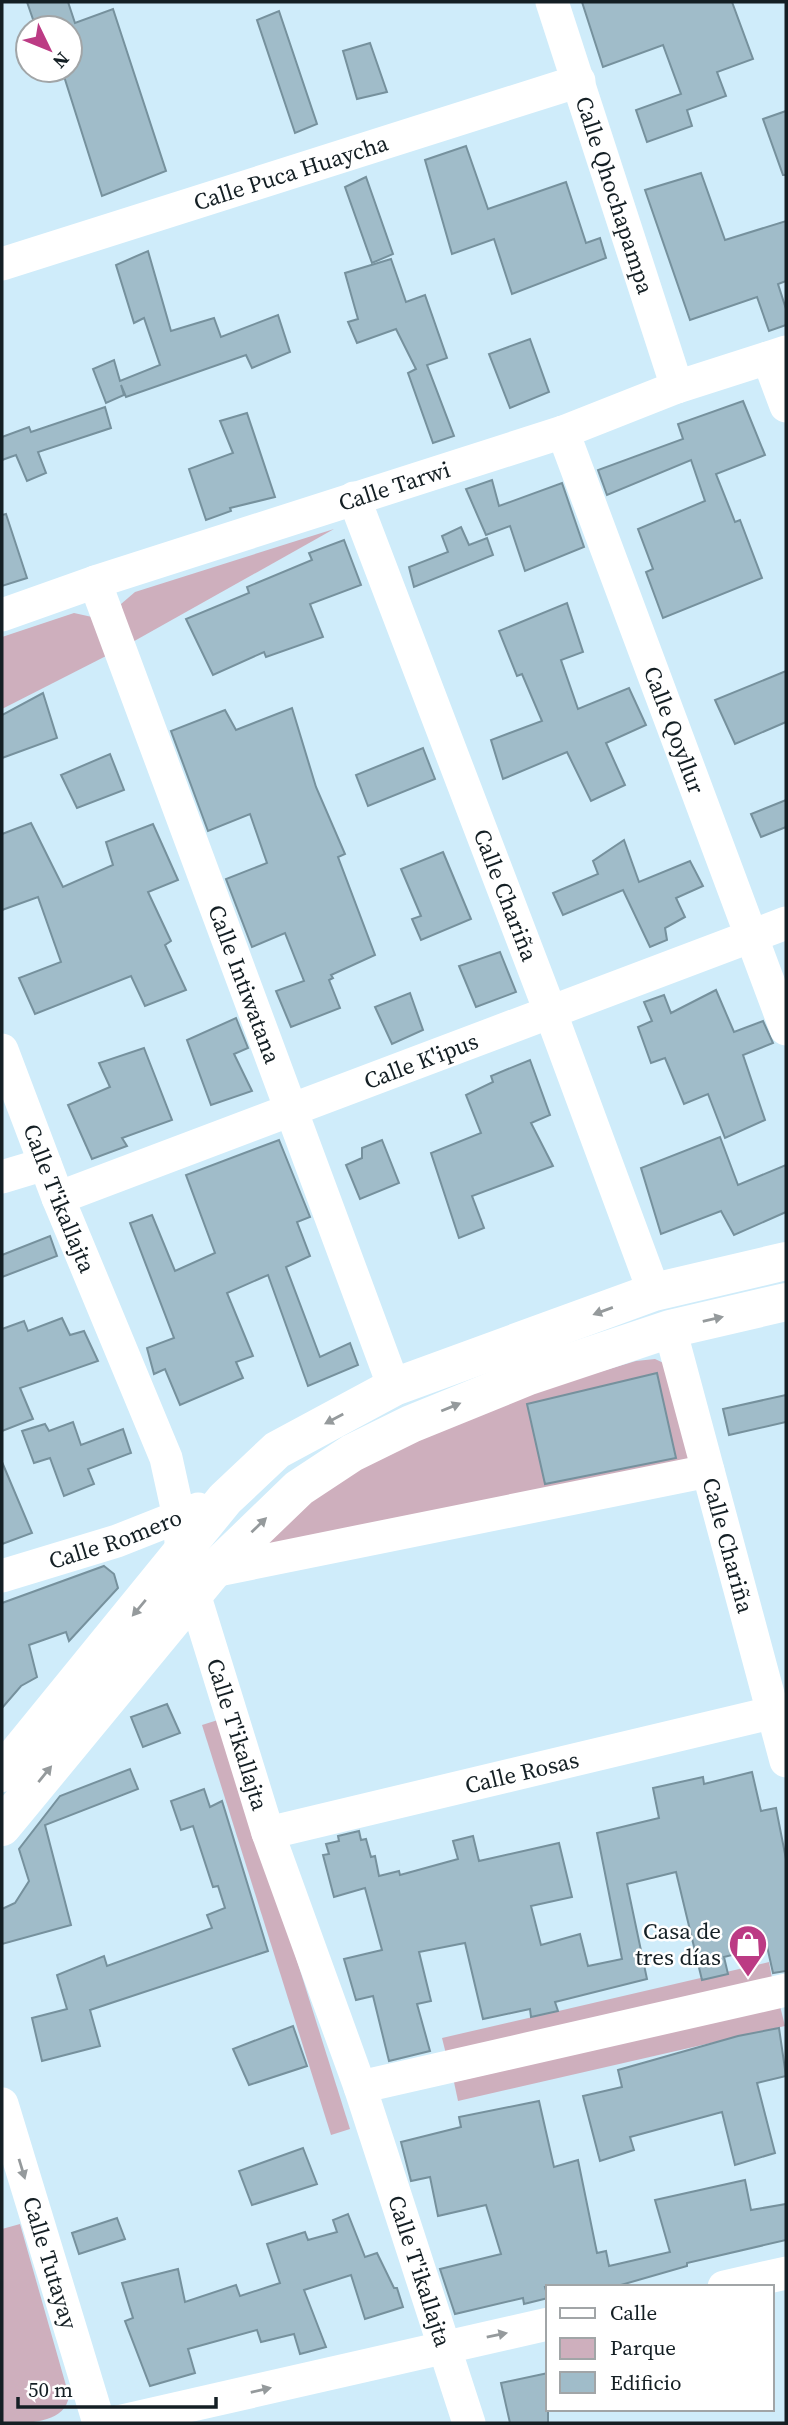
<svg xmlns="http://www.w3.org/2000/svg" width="788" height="2425" font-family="'Source Serif 4',serif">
<rect width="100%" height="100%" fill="#cfecfa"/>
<g fill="#ceafbd">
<polygon points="334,529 129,644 121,604 135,592"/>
<polygon points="74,613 92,617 110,654 2,709 2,637"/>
<polygon points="655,1359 668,1365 692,1460 271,1551 268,1535 299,1506 388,1451 539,1390 636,1361"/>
<polygon points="221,1719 350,2129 331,2135 202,1725"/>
<polygon points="769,1962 772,1978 446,2054 442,2038"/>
<polygon points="780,2006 785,2026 458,2101 454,2082"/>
<path d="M20,2224L69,2396C65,2425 24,2423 2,2423V2229Z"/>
</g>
<g fill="#a0bcc9" stroke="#76919d" stroke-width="2">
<polygon points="27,2 68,2 75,23 113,9 166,171 102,196 62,70 70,70 70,28 36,28"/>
<polygon points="582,2 732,2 753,59 717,72 726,96 687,110 692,126 647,142 636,110 681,94 663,45 603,67"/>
<polygon points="279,11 317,124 295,133 257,20"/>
<polygon points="370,43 387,92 357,99 343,51"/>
<polygon points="786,111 786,175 783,175 763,119"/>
<polygon points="466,146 488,209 566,182 586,243 600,238 606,258 512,294 494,239 452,254 425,160"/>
<polygon points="701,173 725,240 786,221 786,281 778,284 786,309 786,325 769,331 757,297 690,320 645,190"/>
<polygon points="366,177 393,254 372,263 345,187"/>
<polygon points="148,251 171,331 214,318 221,337 278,315 290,352 252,368 246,355 126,397 121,385 124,395 106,403 93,369 114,360 120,381 160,365 144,318 134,323 116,265"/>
<polygon points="391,259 406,302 425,295 447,358 427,365 454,436 433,443 408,373 416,369 396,329 357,343 348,322 358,319 345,273"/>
<polygon points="530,339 549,392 510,408 489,354"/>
<polygon points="743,401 765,455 716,474 735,522 740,520 762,578 663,618 646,572 653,569 638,529 705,501 691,460 607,495 598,470 683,439 678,424"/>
<polygon points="105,407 111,428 38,452 46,473 27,481 16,455 2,460 2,437 29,427 31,432"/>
<polygon points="247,413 275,497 230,508 231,511 206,520 189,469 233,453 220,421"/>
<polygon points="492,480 499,506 562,483 584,547 525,571 510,526 486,535 466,489"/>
<polygon points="6,514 27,578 2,586 2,515"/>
<polygon points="461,527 469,545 487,538 493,555 414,587 409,567 448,552 442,536"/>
<polygon points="344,540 361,585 310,604 323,637 266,657 264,652 213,675 186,619 249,593 247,587 312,560 309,553"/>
<polygon points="567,603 583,652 561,660 578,709 629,688 646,725 606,743 625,785 591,801 567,752 503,779 491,740 542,721 522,674 517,676 499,631"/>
<polygon points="786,671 786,722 735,744 715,700"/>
<polygon points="43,693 57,738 2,758 2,715"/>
<polygon points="292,708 316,787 345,854 338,857 375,955 331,975 333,978 329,980 340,1008 291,1027 276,991 304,981 285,933 252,947 226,879 267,863 250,814 208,831 171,731 225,710 236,730"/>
<polygon points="423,748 435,779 368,806 356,775"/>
<polygon points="110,754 124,790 77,808 61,775"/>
<polygon points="786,800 786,827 761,837 751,814"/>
<polygon points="31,823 63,887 113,865 106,842 153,824 178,880 148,892 171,941 165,945 186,990 145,1006 131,976 35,1014 19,978 61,962 38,897 2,910 2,834"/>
<polygon points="624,840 639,882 690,861 703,886 676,898 685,917 665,928 667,940 650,947 623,890 563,915 553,893 598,874 593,861"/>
<polygon points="443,852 471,919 421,940 412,919 421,916 401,869"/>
<polygon points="500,952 516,992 476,1007 459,966"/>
<polygon points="716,990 734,1032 763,1021 773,1043 743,1055 765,1120 725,1138 708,1094 684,1104 665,1058 651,1063 638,1027 652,1021 644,1002 664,995 671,1013"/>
<polygon points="410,993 423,1030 392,1044 375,1007"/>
<polygon points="236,1018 248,1048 234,1054 252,1091 211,1105 187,1040"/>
<polygon points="144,1048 172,1120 122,1138 127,1146 92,1159 68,1105 110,1087 99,1063"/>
<polygon points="530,1060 550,1115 531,1123 553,1166 472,1196 484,1228 459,1238 431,1153 481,1133 466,1095 493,1082 491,1076"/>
<polygon points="720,1137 738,1185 786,1165 786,1212 734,1235 721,1211 661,1234 641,1168"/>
<polygon points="279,1140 310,1217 297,1222 310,1256 286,1267 320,1357 350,1343 358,1365 308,1386 268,1275 227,1293 253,1356 236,1362 243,1378 180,1405 165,1369 154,1374 147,1348 174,1338 130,1223 152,1215 175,1271 215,1253 186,1175"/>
<polygon points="382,1140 399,1183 360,1199 346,1165 362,1158 362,1148"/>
<polygon points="50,1236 57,1256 2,1277 2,1255"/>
<polygon points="62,1318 70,1335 84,1331 98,1361 20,1388 33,1419 2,1431 2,1329 24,1321 28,1331"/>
<polygon points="657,1373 676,1458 545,1484 527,1404"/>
<polygon points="786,1395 786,1422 729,1435 723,1409"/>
<polygon points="73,1422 81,1445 123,1429 131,1453 88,1469 94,1484 64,1496 50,1458 34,1463 22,1431 45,1424 49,1431"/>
<polygon points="2,1462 32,1533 2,1544"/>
<polygon points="104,1566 114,1574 118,1588 69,1641 66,1632 29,1645 37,1677 21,1686 2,1708 2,1603"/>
<polygon points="167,1704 180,1733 143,1747 131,1717"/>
<polygon points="130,1769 138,1789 45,1825 71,1925 2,1944 2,1909 15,1903 29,1881 19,1849 60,1796"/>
<polygon points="752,1772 761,1811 776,1808 786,1859 786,1971 773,1973 767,1946 724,1957 728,1974 702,1980 676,1872 627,1884 647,1979 555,2002 558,2011 531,2017 530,2009 483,2019 465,1943 419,1952 431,2001 417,2004 430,2051 389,2061 373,1996 356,2000 344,1959 382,1950 365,1888 334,1897 323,1855 329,1854 326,1844 339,1841 338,1836 359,1831 361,1840 366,1839 371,1857 375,1856 379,1876 399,1871 400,1875 458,1859 453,1841 473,1836 479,1861 559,1843 572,1897 531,1906 541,1945 580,1934 588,1966 622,1959 597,1833 659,1818 653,1788 703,1777 704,1784"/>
<polygon points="204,1789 210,1807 222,1801 268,1951 90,2010 100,2046 42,2061 32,2018 67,2009 57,1975 104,1956 107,1966 212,1928 207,1915 225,1908 218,1886 213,1887 193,1826 181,1830 171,1801"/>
<polygon points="293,2026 307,2066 249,2085 233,2049"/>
<polygon points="779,2028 786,2076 757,2083 775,2153 735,2165 722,2112 630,2137 634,2150 600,2161 583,2096 622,2087 618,2070 738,2036"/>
<polygon points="539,2101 554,2167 578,2160 597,2253 606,2251 609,2266 670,2252 655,2200 745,2180 751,2210 786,2204 786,2240 687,2263 687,2266 614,2287 545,2287 548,2298 524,2304 523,2298 455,2314 440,2269 501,2254 486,2205 438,2216 430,2177 411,2181 401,2142 461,2127 459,2117"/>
<polygon points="303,2148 317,2184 252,2205 239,2171"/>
<polygon points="348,2214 365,2257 377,2253 394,2288 397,2288 403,2307 365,2319 351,2275 304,2290 326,2347 300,2354 294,2334 261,2342 257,2330 188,2349 195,2373 150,2386 125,2321 133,2318 122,2283 178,2269 185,2302 236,2285 240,2296 280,2283 267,2244 305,2232 308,2240 337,2232 333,2220"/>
<polygon points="117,2218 125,2239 79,2254 72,2233"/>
<polygon points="548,2373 548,2423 510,2423 501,2383"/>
</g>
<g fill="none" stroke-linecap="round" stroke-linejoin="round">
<g stroke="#fff" stroke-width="33">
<path id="s1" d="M552,2L677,387"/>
<path id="s2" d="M2,264L579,81"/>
<polyline points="768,358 786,406"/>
<path id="s3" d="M563,432L786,1029"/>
<path id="s4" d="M354,498L550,1011L654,1292"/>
<path id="s5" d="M95,582L394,1387"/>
<path id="s6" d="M2,615L95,582L563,432L677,387L786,352"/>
<path id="s7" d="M2,1050L58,1198L166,1458L179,1517L182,1555L268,1833L360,2087L469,2423"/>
<polyline points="2,1177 45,1164"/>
<path id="s8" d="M58,1198L786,923"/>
<path id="s9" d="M670,1329L786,1761"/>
<polyline points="213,1571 708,1471"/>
<path id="s10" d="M2,1576L117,1541L198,1509"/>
<path id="s11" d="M268,1833L775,1712"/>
<polyline points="360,2087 786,1990"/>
<path id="s12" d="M2,2104L99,2423"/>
<polyline points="724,2287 786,2273"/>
<polyline points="113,2423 548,2324"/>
</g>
<g stroke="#fff" stroke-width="38">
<polyline points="2,1773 225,1499 277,1450 394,1387 654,1292 786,1261"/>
<polyline points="2,1827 213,1571 299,1488 352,1453 411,1424 529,1376 670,1329 786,1302"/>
</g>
</g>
<defs><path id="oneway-solid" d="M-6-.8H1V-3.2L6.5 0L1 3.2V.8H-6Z" transform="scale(1.75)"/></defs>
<g fill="#959a9c">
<use href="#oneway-solid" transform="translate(603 1311) rotate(160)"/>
<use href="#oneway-solid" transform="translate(713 1319) rotate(-13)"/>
<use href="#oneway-solid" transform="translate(451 1407) rotate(-22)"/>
<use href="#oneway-solid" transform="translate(334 1419) rotate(152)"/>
<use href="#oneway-solid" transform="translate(259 1525) rotate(-44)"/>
<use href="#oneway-solid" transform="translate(139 1608) rotate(130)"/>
<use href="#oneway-solid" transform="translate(45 1774) rotate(-51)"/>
<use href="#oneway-solid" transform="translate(22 2169) rotate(73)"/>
<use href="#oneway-solid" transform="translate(497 2335) rotate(-12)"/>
<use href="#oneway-solid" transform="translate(261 2390) rotate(-13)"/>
</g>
<defs>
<g id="shop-pin" transform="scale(2.0125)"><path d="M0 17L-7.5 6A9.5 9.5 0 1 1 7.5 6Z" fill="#bc3b84" stroke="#fff"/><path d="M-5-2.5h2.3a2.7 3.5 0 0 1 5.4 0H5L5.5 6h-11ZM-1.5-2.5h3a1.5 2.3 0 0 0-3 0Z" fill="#fff"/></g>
</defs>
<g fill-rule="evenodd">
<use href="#shop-pin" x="748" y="1944"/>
</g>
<g text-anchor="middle" stroke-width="5" stroke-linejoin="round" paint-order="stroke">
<g font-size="23" fill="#141f24" stroke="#fff">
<text dy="8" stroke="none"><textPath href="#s2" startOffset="303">Calle Puca Huaycha</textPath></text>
<text dy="8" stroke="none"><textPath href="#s1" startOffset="203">Calle Qhochapampa</textPath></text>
<text dy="8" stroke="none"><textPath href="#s6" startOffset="413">Calle Tarwi</textPath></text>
<text dy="8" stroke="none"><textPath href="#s3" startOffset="318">Calle Qoyllur</textPath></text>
<text dy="8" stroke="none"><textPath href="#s4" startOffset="425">Calle Chariña</textPath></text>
<text dy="8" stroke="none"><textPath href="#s5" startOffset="429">Calle Intiwatana</textPath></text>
<text dy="8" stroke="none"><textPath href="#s8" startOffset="388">Calle K'ipus</textPath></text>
<text dy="8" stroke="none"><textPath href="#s7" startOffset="159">Calle T'ikallajta</textPath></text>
<text dy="8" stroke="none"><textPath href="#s10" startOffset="119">Calle Romero</textPath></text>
<text dy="8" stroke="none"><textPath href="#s9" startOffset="224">Calle Chariña</textPath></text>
<text dy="8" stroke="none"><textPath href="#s7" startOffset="726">Calle T'ikallajta</textPath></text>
<text dy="8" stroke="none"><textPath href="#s11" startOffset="261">Calle Rosas</textPath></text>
<text dy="8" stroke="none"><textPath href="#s12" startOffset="166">Calle Tutayay</textPath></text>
<text dy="8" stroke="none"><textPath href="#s7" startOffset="1293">Calle T'ikallajta</textPath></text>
</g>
<g font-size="23" fill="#141f24" stroke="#fff" text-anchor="end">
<text x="721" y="1939">Casa de<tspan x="721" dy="26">tres días</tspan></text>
</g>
</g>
<rect width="788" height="2425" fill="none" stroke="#141f24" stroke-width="7"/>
<rect x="546" y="2285" width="228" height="126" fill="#ffffff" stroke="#a1a5a7" stroke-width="2"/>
<rect x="560" y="2308" width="35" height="10" fill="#ffffff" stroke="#a1a5a7" stroke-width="2"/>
<text x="610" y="2320" font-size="21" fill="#141f24">Calle</text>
<rect x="560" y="2338" width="35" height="21" fill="#ceafbd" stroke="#a1a5a7" stroke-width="2"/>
<text x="610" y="2355" font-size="21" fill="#141f24">Parque</text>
<rect x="560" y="2372" width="35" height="21" fill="#a0bcc9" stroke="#a1a5a7" stroke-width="2"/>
<text x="610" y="2390" font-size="21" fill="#141f24">Edificio</text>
<g transform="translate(49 49) rotate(133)"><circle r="33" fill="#ffffff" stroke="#a1a5a7" stroke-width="2"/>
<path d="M0-5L12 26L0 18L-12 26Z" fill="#bc3b84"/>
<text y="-10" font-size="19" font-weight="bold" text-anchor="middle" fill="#141f24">N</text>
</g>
<path d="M18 2397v10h198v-10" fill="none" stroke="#141f24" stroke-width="3.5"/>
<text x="28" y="2397" font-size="21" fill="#141f24" stroke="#ffffff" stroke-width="5" paint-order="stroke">50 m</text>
</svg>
